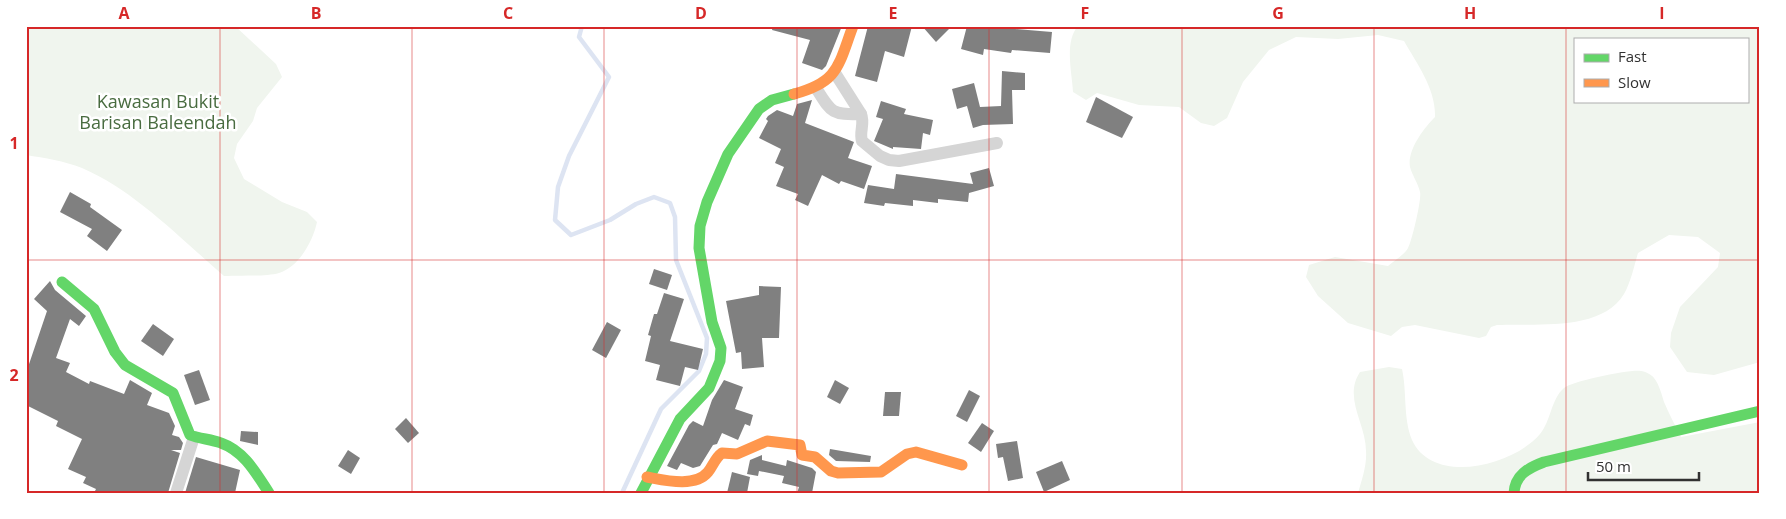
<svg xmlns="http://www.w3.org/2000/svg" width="1786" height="519" font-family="'Open Sans',sans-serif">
<rect width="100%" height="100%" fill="#fff"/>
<g fill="#f0f5ee" fill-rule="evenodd">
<path d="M26,26H235L276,64L282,77L257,108L253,121L237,144L234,158L244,179L282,202L307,212L317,222C313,241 299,267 279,273C265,277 239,275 224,276C181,239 134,190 82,168C64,161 45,158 26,155Z"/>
<path d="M1078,26H1760V362L1714,375L1687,372L1670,347L1671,333L1680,307L1718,267L1720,253L1698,237L1669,235L1638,253C1634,266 1631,282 1624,294C1601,332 1536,323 1497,325L1491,327L1486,336L1479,338L1415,325L1402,327L1391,336L1348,323L1318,296L1306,277L1309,265L1335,257L1388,266C1394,261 1405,254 1408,248C1412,241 1422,198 1420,192C1418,183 1412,175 1410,167C1407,150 1424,128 1435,117C1436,89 1417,64 1404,41L1378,35L1338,39L1296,37L1269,50L1243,82L1227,118L1214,126L1201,123L1179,107L1139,105L1097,93L1086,100L1073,92C1072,72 1064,42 1078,26ZM1575,39H1747V101H1575Z"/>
<path d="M1389,367L1402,369C1407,391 1403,418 1412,440C1433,486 1513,466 1540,434C1551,421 1551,399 1564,388C1573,381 1630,369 1641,371C1645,371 1652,375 1654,378C1659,384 1662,395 1664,402C1669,414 1675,425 1681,437L1760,422V493H1358C1362,479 1367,465 1366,451C1366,423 1343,398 1360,372Z"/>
</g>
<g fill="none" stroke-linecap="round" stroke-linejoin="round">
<polyline stroke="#dde4f2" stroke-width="4.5" points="582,26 579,37 609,77 569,156 558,187 555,220 571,235 610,220 636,204 654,197 670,203 675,217 676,260 707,338 706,354 699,371 661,409 622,493"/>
</g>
<g fill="#808080">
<polygon points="773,26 842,26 826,66 822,70 802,63 810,40 772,30"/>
<polygon points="868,26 912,26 904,57 885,51 877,82 855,76"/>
<polygon points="922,26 952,26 936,42"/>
<polygon points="967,26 1015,26 1015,29 1052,32 1050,53 1012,50 1011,53 984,49 983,55 961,49"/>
<polygon points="1002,71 1025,73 1025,90 1012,90 1013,124 983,125 973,128 967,106 957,109 952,89 974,83 980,107 1001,106"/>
<polygon points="1096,97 1133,117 1122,138 1086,122"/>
<polygon points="812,100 805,123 854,142 848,158 872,166 864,189 841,181 839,184 822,175 808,206 795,200 798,194 776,186 784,167 775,163 781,149 759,138 768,121 766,119 768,116 777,110 793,116 797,104"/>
<polygon points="881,101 906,109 904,114 933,120 930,135 923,133 921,149 893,147 893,149 874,141 883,119 876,117"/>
<polygon points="989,168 994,186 969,193 968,202 938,199 938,203 913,200 913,206 885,203 884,206 864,203 868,185 894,189 896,174 973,184 970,173"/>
<polygon points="70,192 91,204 90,207 122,230 107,251 87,236 92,229 60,212"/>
<polygon points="654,269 672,275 667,290 649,284"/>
<polygon points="50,281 55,290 86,316 79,326 70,319 56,358 70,363 66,372 89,384 90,381 124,394 130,380 152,393 147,405 169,413 175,426 172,435 179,437 183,443 181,450 171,450 180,453 168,493 94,493 96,489 83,483 86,477 68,469 82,439 56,426 58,421 26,405 26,373 47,311 34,299"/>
<polygon points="759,286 781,287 779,338 762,338 764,367 742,369 741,352 736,353 726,301 759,295"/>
<polygon points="664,293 684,299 670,341 703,349 698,370 685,367 680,386 656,380 660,365 645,361 651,336 648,335 654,314 657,314"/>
<polygon points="607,322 621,330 606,358 592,350"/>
<polygon points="153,324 174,339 163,356 141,341"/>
<polygon points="199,370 210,400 195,405 184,375"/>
<polygon points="724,380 743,387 735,409 753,415 750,426 745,424 738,440 722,433 717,444 713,445 700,466 693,468 681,463 677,470 667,466 689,425 693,421 703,426 712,400"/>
<polygon points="835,380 849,388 840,404 827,397"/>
<polygon points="969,390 980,396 967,422 956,416"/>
<polygon points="885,392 901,392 899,416 883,416"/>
<polygon points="406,418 419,433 408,443 395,429"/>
<polygon points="982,423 994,431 981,452 968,443"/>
<polygon points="241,431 258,432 258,445 240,441"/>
<polygon points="1017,441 1023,478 1008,481 1003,457 998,458 996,444"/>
<polygon points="830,449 871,456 870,462 836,461 829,455"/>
<polygon points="348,450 360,458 351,474 338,466"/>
<polygon points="762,455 762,460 786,466 787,460 812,468 816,472 812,493 797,493 799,487 782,483 784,476 759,471 758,476 747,474 750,460"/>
<polygon points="196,457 240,470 235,493 185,493"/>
<polygon points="1062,461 1070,480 1044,492 1036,472"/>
<polygon points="732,472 750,477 747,493 727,493"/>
</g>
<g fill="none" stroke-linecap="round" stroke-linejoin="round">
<g stroke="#d5d5d5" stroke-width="12">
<polyline points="835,73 861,114"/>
<path d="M816,88C831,112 831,115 861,114C865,124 859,132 862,141L880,156L889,160L899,161L997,143"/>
<polyline points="176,493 194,437"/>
</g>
<g stroke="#63d668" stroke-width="11">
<path d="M62,282L94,309L115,352L125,365L173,393L190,435C200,439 211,439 221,443C244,451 256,473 269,493"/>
<polyline points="641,493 680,419 709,388 720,361 721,348 712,322 699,248 700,226 707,202 728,154 759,109 772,100 794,94"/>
<path d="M1514,493C1515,475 1528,468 1544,462L1760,411"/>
</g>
<g stroke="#ff974d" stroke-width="11">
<path d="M794,94C839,82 838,66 853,26"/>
<path d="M647,477C664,480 695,488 708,472C713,466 715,458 722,453L737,454L767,441L800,445L802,455L815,457L831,471L838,473L881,472L907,454L916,452L962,465"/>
</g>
</g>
<path fill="none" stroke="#d62828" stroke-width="1" stroke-opacity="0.55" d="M220,26V493M412,26V493M604,26V493M797,26V493M989,26V493M1182,26V493M1374,26V493M1566,26V493M26,260H1760"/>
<g text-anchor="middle" stroke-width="5" stroke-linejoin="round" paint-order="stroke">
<g font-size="18" fill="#496c40" stroke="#fff">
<text x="158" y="108">Kawasan Bukit<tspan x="158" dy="21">Barisan Baleendah</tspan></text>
</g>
</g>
<rect width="1786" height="519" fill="none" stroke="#ffffff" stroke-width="55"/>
<rect x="1574" y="38" width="175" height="65" fill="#ffffff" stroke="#adadad"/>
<rect x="1584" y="54" width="25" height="8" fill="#63d668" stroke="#adadad"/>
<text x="1618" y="62" font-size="15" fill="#313131">Fast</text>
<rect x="1584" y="79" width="25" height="8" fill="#ff974d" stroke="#adadad"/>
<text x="1618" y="88" font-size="15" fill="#313131">Slow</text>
<path d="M1588 472v8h111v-8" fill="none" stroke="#313131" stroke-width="2.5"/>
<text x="1596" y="472" font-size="15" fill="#313131" stroke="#ffffff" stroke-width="4" paint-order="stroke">50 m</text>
<rect x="28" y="28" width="1730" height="464" fill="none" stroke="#d62828" stroke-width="2"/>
<g font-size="16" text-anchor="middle" font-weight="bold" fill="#d62828">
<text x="124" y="19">A</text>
<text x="316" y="19">B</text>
<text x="508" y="19">C</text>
<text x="701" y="19">D</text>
<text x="893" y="19">E</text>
<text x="1085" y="19">F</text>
<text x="1278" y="19">G</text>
<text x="1470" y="19">H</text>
<text x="1662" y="19">I</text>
<text x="14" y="149">1</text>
<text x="14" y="381">2</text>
</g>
</svg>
